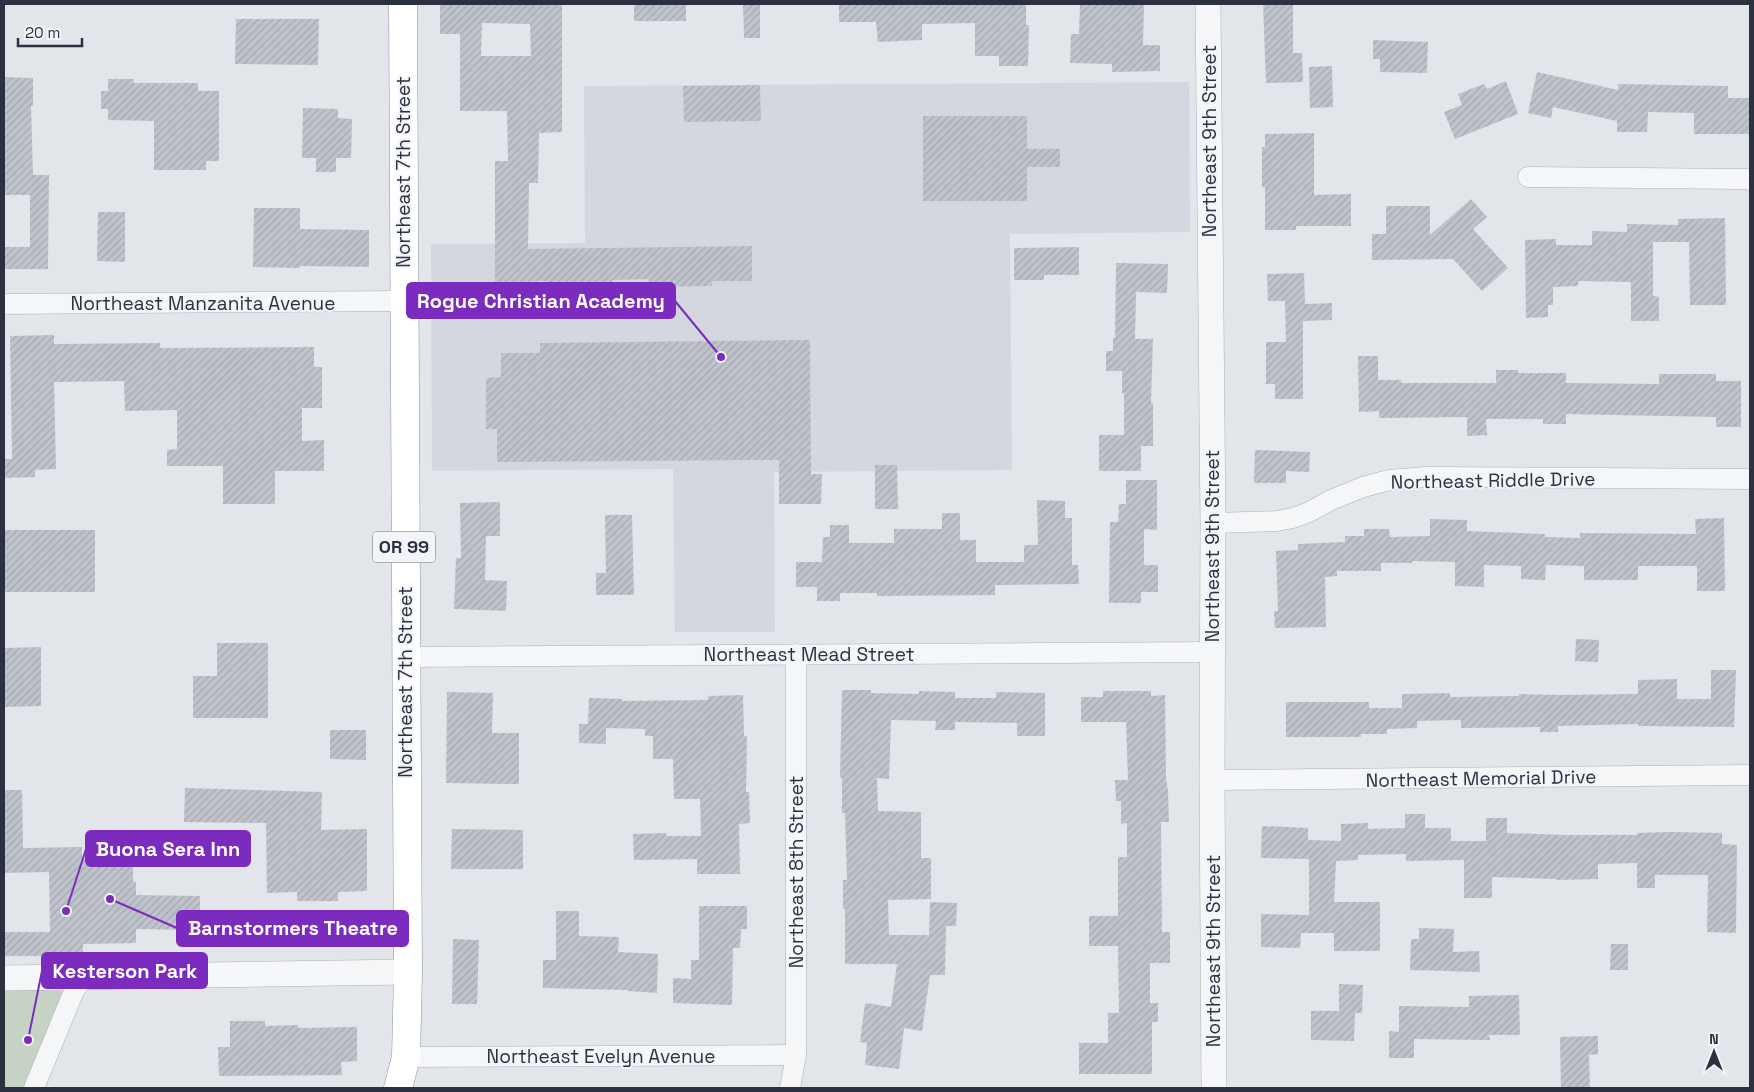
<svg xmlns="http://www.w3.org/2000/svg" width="1754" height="1092" font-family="'Space Grotesk',sans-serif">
<defs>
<pattern id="building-hatch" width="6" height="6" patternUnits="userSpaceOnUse" patternTransform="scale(1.25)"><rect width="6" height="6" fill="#bfc3cc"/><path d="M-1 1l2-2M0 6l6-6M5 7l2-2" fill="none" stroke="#a4a8b0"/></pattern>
</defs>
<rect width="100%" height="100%" fill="#e2e5ea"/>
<polygon fill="#d4d7df" points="1189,82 1190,232 1010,234 1012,470 774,472 775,632 675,632 673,469 432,471 431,244 585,243 584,86"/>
<polygon fill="#c6d3c4" points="4,989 74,991 29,1088 4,1088"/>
<g fill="url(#building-hatch)" fill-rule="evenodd">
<path d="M440,4H562V132L539,133L538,183H529L528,249L752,246V281H712V286L649,287V279L612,280V287H546V281L512,282V287L495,288V161H508L507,111H460V34H440ZM482,23L530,24L531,56H481Z"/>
<rect x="634" y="4" width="52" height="17"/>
<polygon points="743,4 760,4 760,38 744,38"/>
<polygon points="839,4 1026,4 1026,25 1029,25 1028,66 999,66 999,56 975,56 975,23 922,24 922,40 878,42 876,22 839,22"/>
<polygon points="1080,4 1144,4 1143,45 1160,45 1160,71 1112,72 1112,64 1070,63 1071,34 1079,34"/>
<polygon points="1263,4 1293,4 1293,53 1302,53 1303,82 1266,83"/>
<polygon points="236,19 319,19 318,65 235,64"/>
<polygon points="1373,40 1428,42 1427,73 1380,72 1380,59 1373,59"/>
<polygon points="1332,66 1333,107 1310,108 1309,67"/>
<polygon points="1537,72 1618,90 1618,84 1728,86 1728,98 1750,98 1750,134 1694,134 1694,113 1648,112 1647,132 1617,132 1617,121 1553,107 1551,118 1528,113"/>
<polygon points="4,77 33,78 33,106 31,106 33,175 49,175 48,269 4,269 4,247 30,247 30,195 4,195"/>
<polygon points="108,79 134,79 134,83 198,83 198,91 219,91 219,161 206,161 206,170 154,170 154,121 108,120 108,109 101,109 101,91 108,91"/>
<polygon points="1506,81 1518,114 1455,139 1444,112 1462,105 1458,94 1484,84 1487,89"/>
<polygon points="760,85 761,121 684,122 683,86"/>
<polygon points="303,108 338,109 338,118 352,119 351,158 336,158 336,172 316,172 316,158 302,158"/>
<polygon points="923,116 1027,116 1027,149 1060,149 1060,167 1027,167 1027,201 923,201"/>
<polygon points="1314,133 1314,195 1351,194 1351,226 1296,226 1296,230 1265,230 1265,187 1262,187 1262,147 1265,147 1265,134"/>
<polygon points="1471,199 1487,217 1473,229 1508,268 1482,291 1453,259 1372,260 1372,234 1386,234 1386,206 1430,206 1430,235"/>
<polygon points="254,208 300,208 300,229 369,230 369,267 300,266 300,268 253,267"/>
<polygon points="98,212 125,212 125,262 97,261"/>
<polygon points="1725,218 1726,305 1690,305 1689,242 1653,242 1653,296 1659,297 1659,321 1631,321 1631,282 1578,281 1578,286 1553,287 1553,305 1548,305 1548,317 1526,318 1525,240 1556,239 1556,245 1592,245 1592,231 1627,232 1627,224 1678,225 1678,219"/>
<polygon points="1079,247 1079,275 1044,275 1044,280 1014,280 1014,248"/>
<polygon points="1116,263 1168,264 1167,293 1136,292 1135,339 1153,339 1151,403 1153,403 1153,446 1141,446 1141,471 1099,471 1099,435 1124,435 1124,393 1122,393 1122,371 1106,371 1106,351 1113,351 1113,338 1115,338"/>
<polygon points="1304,273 1305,304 1332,303 1332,320 1303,321 1303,399 1275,399 1275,384 1266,384 1266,342 1286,342 1285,301 1268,301 1267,274"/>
<polygon points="54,335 54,344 160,343 160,348 314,347 314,367 322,367 322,408 302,408 302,441 324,440 324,471 275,471 275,504 223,504 223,466 167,466 167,450 177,449 177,410 125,411 124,381 54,382 56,469 35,470 35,477 4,478 4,459 12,459 10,336"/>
<polygon points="810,340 811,474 822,474 821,504 779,504 779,460 497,462 497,429 486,429 486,378 501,377 501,353 540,353 540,343"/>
<polygon points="1358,356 1378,356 1378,380 1401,380 1401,383 1496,383 1496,370 1518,370 1518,373 1566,373 1566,383 1659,384 1659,374 1716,374 1716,381 1741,381 1741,427 1716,427 1716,417 1566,414 1566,424 1543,424 1543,419 1486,419 1487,435 1467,436 1467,417 1379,418 1379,411 1359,412"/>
<polygon points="1255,450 1310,452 1309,472 1286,471 1286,483 1254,483"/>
<polygon points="875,465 897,465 898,509 875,509"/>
<polygon points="1126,480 1157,480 1157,530 1144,529 1144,565 1158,565 1158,592 1141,592 1141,603 1109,603 1110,522 1118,522 1119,504 1126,504"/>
<polygon points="1037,500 1065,501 1065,518 1072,518 1072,565 1078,565 1079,584 995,585 995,595 877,596 877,593 840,593 840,601 817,601 817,587 796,587 796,562 822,562 823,537 830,537 830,525 849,525 849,543 894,543 894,529 942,529 942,513 960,513 960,540 976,540 976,562 1024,562 1024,545 1038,545"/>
<polygon points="500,502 500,536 486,536 485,580 507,581 506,611 454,609 456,558 461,558 460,503"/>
<polygon points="605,515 632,515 634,595 596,595 596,573 606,573"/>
<polygon points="1724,518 1725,591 1697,591 1697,566 1638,566 1638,580 1584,580 1584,566 1546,565 1545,580 1521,579 1521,566 1484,565 1484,587 1455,586 1455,562 1412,561 1412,563 1381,563 1381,571 1337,571 1337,576 1325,577 1326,627 1275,628 1274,611 1278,611 1276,551 1298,550 1298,544 1345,542 1345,536 1364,536 1364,529 1389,529 1390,537 1430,536 1430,519 1467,520 1467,531 1545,534 1545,537 1580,538 1580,533 1696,534 1695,519"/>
<rect x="4" y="530" width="91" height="62"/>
<polygon points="1576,639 1599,640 1598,662 1575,661"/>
<polygon points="217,643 268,643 268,718 193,718 193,676 217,676"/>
<polygon points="41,647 41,706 4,707 4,648"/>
<polygon points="1711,670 1736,670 1734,727 1638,726 1638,724 1558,726 1558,732 1540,732 1540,727 1461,728 1461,720 1417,721 1417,728 1387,729 1387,734 1361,734 1361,737 1286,737 1286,702 1369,702 1369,708 1402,708 1402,694 1450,693 1450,697 1519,696 1519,694 1559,695 1638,694 1638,680 1677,679 1677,699 1711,699"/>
<polygon points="842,690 871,690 871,693 919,694 919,691 955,692 955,698 996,698 996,692 1045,693 1045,736 1017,736 1017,723 955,722 955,730 935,730 936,721 891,720 889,779 877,778 878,811 921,812 921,858 931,858 931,899 888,900 889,935 929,935 930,902 957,903 956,926 946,926 945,975 930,975 922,1031 904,1028 899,1069 865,1065 867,1043 860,1042 865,1003 891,1007 897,964 845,964 845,909 843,909 843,880 847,880 845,813 842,813 842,778 840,778"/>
<polygon points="1103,691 1151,691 1151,696 1165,695 1166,779 1168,791 1169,822 1161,822 1162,932 1170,932 1170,963 1150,963 1150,1003 1158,1003 1158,1022 1152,1022 1152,1074 1079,1074 1079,1043 1108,1043 1108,1013 1119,1013 1118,946 1089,946 1089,916 1118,916 1118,857 1127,857 1127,823 1121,824 1121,801 1116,801 1115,780 1128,780 1126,722 1081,722 1081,697 1103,697"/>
<polygon points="447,692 493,693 492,733 519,733 519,784 446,783"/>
<polygon points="743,695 744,736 747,736 746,792 749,792 750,823 739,824 740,874 697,874 697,859 634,860 633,834 666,833 666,836 701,836 700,799 674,799 673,759 653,759 653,736 645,736 645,729 606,728 606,744 579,743 579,724 588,724 589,698 622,699 622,701 708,700 708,696"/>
<polygon points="330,730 366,730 366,760 330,759"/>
<polygon points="185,788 322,792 321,830 367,829 367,891 338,892 338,901 297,901 297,892 267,893 266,823 184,822"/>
<polygon points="4,790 22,790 23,848 82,847 82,859 133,859 133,882 136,881 136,895 200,896 200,930 136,929 136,943 83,944 83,956 4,956 4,932 50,932 49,872 4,873"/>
<polygon points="1405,814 1425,814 1425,828 1451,828 1451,841 1486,841 1486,818 1507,818 1507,833 1565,835 1637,835 1637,833 1670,832 1722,833 1722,844 1737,845 1736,933 1707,932 1708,875 1655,875 1655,888 1637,888 1637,863 1598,864 1598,879 1556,880 1556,879 1492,877 1492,898 1464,898 1464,860 1406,861 1406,854 1358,855 1358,860 1336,861 1334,902 1380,902 1380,951 1334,951 1334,933 1301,933 1300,948 1261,947 1261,914 1309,915 1309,859 1261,858 1262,826 1308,828 1308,840 1341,841 1341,824 1368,823 1368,829 1405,828"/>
<polygon points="452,829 523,830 523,869 451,869"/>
<polygon points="699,906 747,906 747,929 741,929 740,948 733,948 732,1005 673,1003 673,978 691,979 691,960 699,960"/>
<polygon points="556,911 579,911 579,936 619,937 618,952 658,954 657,993 628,991 628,990 543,988 543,960 556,960"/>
<polygon points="1419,928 1454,929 1453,952 1479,951 1480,972 1410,970 1411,939 1419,939"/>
<polygon points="453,939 479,940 477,1004 452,1004"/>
<polygon points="1611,944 1628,944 1628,970 1610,970"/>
<polygon points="1339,984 1363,985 1362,1013 1355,1013 1354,1041 1311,1040 1311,1011 1339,1011"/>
<polygon points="1519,995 1520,1035 1489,1035 1490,1040 1414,1039 1414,1058 1389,1058 1389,1031 1399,1032 1399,1006 1469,1007 1469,996"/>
<polygon points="230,1021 265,1021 265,1026 298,1025 298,1028 357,1027 357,1061 341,1062 342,1075 219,1076 218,1047 230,1047"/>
<polygon points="1598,1036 1598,1054 1589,1055 1590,1088 1561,1088 1560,1037"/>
</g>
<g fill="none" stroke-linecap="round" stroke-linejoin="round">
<g stroke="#abafb7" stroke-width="21">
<g id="minor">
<polyline points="1528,177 1746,179 1750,180"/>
<polyline points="4,304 403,301"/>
<polyline points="1213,523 1277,521 1293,518 1309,512 1331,500 1363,487 1389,480 1426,477 1750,479"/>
<polyline points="405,657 1212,652"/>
<polyline points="1212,780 1750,775"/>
<polyline points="406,1057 796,1055"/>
<polyline points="34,1088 74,991 83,978"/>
<polyline points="790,1088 796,1055 796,654"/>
</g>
</g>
<g stroke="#abafb7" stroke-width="26">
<g id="tertiary">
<polyline points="1208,4 1213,523 1212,780 1214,1088"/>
<polyline points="4,978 408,972"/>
</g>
</g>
<g stroke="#8a91a0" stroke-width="29">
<polyline id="trunk" points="398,1088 406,1057 408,972 403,4"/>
</g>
<use href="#minor" stroke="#f5f6f8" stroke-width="20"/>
<use href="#tertiary" stroke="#f5f6f8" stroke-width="25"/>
<use href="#trunk" stroke="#fff" stroke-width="28"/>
</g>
<g text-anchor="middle" stroke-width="4" stroke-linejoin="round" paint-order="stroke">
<rect fill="#f2f4f7" stroke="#676c78" stroke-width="1" x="373" y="531.5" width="62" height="31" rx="4"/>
<g font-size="18" font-weight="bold" fill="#2b3141">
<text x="404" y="553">OR 99</text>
</g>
<g font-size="19" fill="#2b3141" stroke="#f2f4f7">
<text transform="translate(1209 141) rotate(-90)" y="7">Northeast 9th Street</text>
<text transform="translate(403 172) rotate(-90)" y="7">Northeast 7th Street</text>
<text x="203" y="310">Northeast Manzanita Avenue</text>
<text transform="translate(1493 480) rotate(-1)" y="7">Northeast Riddle Drive</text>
<text transform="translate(1212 546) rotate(-90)" y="7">Northeast 9th Street</text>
<text x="809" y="661">Northeast Mead Street</text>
<text transform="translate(405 682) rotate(-90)" y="7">Northeast 7th Street</text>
<text transform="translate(1481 778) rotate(-1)" y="7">Northeast Memorial Drive</text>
<text transform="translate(796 872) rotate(-90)" y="7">Northeast 8th Street</text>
<text transform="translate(1213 951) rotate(-90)" y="7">Northeast 9th Street</text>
<text x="601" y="1063">Northeast Evelyn Avenue</text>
</g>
</g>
<path fill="none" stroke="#7b2cbf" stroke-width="2" d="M721 357L675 301M66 911L86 849M110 899L177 928M28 1040L42 971"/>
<g fill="#7b2cbf" stroke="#f2f4f7" stroke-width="2">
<circle cx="721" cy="357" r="5"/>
<circle cx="66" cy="911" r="5"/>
<circle cx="110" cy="899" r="5"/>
<circle cx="28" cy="1040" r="5"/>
</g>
<g fill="#7b2cbf" stroke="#7b2cbf" stroke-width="2">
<rect x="407" y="283" width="268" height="35" rx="5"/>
<rect x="86" y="831" width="164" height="35" rx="5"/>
<rect x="177" y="911" width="231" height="35" rx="5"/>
<rect x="42" y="953" width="165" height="35" rx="5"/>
</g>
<g font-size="20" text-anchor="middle" font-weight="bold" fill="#fff">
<text x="541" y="308">Rogue Christian Academy</text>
<text x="168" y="856">Buona Sera Inn</text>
<text x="293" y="935">Barnstormers Theatre</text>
<text x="125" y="978">Kesterson Park</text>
</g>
<rect width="1754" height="1092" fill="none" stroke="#2b3141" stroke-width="10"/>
<g transform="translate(1714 1052)" stroke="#f2f4f7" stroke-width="4" paint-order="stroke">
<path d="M0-4L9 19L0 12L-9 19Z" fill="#2b3141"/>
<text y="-8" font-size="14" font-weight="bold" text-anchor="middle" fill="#2b3141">N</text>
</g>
<path d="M18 38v8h64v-8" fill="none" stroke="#2b3141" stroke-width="2.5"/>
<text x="25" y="38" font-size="15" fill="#2b3141" stroke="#f2f4f7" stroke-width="4" paint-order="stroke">20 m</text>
</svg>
